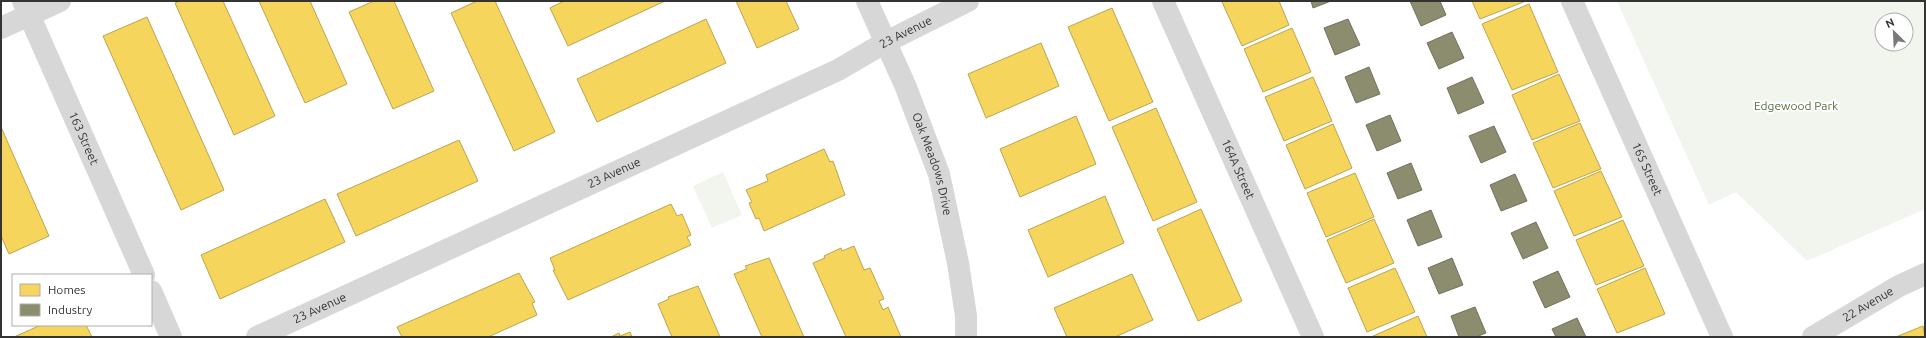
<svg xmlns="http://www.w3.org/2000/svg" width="1926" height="338" font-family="Ubuntu,sans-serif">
<rect width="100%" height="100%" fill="#fff"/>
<g fill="#f1f5ed" fill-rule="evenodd">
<path d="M1617,1H1925V209L1807,261L1736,192L1709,205ZM1882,20H1906V44H1882Z"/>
<polygon points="723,172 742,215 712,228 693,186"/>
</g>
<g fill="#f6d55c" stroke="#bca450">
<polygon points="180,1 223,1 275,116 234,135 175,3"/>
<polygon points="259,1 310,1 347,84 305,103"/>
<polygon points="374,1 394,1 434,91 393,109 349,12"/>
<polygon points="477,1 495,1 555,132 514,151 451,13"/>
<polygon points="564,1 665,1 568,46 550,8"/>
<polygon points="736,1 786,1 799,29 757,48"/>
<polygon points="1224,1 1279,1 1289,25 1242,46 1222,2"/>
<polygon points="1472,1 1526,1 1480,19"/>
<polygon points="1529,4 1558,72 1512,90 1482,24"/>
<polygon points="1112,8 1153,102 1109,121 1068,27"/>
<polygon points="147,17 224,190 181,210 103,36"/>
<polygon points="706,19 726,63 597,122 577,79"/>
<polygon points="1292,28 1311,72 1263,92 1244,49"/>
<polygon points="1041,43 1059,86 986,118 968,74"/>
<polygon points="1559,74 1580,121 1532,140 1512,95"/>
<polygon points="1313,77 1332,121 1284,141 1265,97"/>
<polygon points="1156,108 1197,202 1153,221 1112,127"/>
<polygon points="1076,116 1096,164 1020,197 1000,149"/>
<polygon points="1580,123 1601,169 1553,188 1533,143"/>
<polygon points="1333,124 1352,168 1305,189 1286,145"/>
<polygon points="1,127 49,236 9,254 1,236"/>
<polygon points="459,140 478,181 356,236 337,194"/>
<polygon points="824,149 830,162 833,161 845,195 764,231 759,218 756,219 749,203 752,202 746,190 768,181 766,175"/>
<polygon points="1601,171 1622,217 1574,236 1554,191"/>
<polygon points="1355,173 1374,217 1326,237 1307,193"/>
<polygon points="1105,196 1124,243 1048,277 1028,230"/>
<polygon points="325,199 345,242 220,299 201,255"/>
<polygon points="671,204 677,216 682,214 691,235 687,237 691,245 568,300 553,270 555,270 550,258"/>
<polygon points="1201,209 1242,301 1198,321 1157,229"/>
<polygon points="1374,219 1394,263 1346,283 1327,240"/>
<polygon points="1623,220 1644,266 1596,285 1576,240"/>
<polygon points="854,246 864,270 870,268 884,299 879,301 883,310 888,307 901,337 846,337 813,263 825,258 824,256 841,248 842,251"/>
<polygon points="769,258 804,337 762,337 734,274 747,269 745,266"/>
<polygon points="1395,268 1415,312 1367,332 1348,288"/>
<polygon points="1645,268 1665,314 1617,333 1597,289"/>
<polygon points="519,273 535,302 532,303 537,315 488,337 402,337 397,327"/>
<polygon points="1132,274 1153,320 1115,337 1067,337 1054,308"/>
<polygon points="698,286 720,337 672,337 658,304 669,299 668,297"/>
<polygon points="1418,316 1427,337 1371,337"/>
<polygon points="41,325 86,325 92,337 14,337"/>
<polygon points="1923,326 1925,337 1899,337 1898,336"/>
<polygon points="630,332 632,337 611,337 619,333 620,336"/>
</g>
<g fill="#8c8c6e" stroke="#71715c">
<polygon points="1311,1 1331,1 1313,8"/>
<polygon points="1410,1 1440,1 1446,15 1421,26"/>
<polygon points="1348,19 1360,45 1335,55 1324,28"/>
<polygon points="1452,32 1464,58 1439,69 1427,43"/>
<polygon points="1369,67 1380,94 1356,103 1345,77"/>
<polygon points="1472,77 1484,103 1458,114 1447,88"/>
<polygon points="1390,115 1401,141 1377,151 1366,125"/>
<polygon points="1494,126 1506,152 1481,163 1469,136"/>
<polygon points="1411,163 1422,190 1398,199 1387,173"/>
<polygon points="1515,174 1527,201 1501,211 1490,185"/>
<polygon points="1431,210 1442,237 1418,246 1407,220"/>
<polygon points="1536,222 1548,248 1523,259 1511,233"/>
<polygon points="1452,258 1463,285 1439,294 1428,268"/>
<polygon points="1558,271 1570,297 1545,308 1533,282"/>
<polygon points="1475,307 1486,333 1476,337 1459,337 1451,316"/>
<polygon points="1577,318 1586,337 1556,337 1552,329"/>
</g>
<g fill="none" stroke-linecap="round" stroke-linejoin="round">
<g stroke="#d7d7d7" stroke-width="22">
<path id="s1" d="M23,1L144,275"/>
<path id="s2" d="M867,1L905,85L939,174L958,263L966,316V337"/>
<path id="s3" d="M1163,1L1313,337"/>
<path id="s4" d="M1572,1L1722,337"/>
<polyline points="1,28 60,1"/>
<polyline points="151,291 171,337"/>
<path id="s5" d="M257,337L838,70L886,42L968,1"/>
<path id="s6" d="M1813,337L1899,286L1925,274"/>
</g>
</g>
<g text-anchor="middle" stroke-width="4" stroke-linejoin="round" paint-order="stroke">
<g font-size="12" fill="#333" stroke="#fff">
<text dy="4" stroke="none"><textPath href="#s5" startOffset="717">23 Avenue</textPath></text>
<text dy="4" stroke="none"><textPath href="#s1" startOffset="150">163 Street</textPath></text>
<text dy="4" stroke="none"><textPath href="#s2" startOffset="176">Oak Meadows Drive</textPath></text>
<text dy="4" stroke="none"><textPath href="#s3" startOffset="184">164A Street</textPath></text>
<text dy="4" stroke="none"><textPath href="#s4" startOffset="184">165 Street</textPath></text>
<text dy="4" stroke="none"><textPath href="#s5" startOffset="393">23 Avenue</textPath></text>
<text dy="4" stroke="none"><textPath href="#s6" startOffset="64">22 Avenue</textPath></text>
<text dy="4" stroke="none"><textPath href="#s5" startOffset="69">23 Avenue</textPath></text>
</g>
<g font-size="12" fill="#56703f" stroke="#fff">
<text x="1796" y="110">Edgewood Park</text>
</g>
</g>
<rect width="1926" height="338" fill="none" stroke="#333333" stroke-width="4"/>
<rect x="12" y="274" width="140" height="52" fill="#ffffff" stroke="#adadad"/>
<rect x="20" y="284" width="20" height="12" fill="#f6d55c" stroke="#adadad"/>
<text x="48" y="294" font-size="12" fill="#333333">Homes</text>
<rect x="20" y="304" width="20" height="12" fill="#8c8c6e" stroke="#adadad"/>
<text x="48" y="314" font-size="12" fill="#333333">Industry</text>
<g transform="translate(1894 32) rotate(336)"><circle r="19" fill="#ffffff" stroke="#adadad"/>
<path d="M0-3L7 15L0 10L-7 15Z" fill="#7a7a7a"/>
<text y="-6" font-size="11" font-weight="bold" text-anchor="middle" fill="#333333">N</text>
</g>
</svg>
